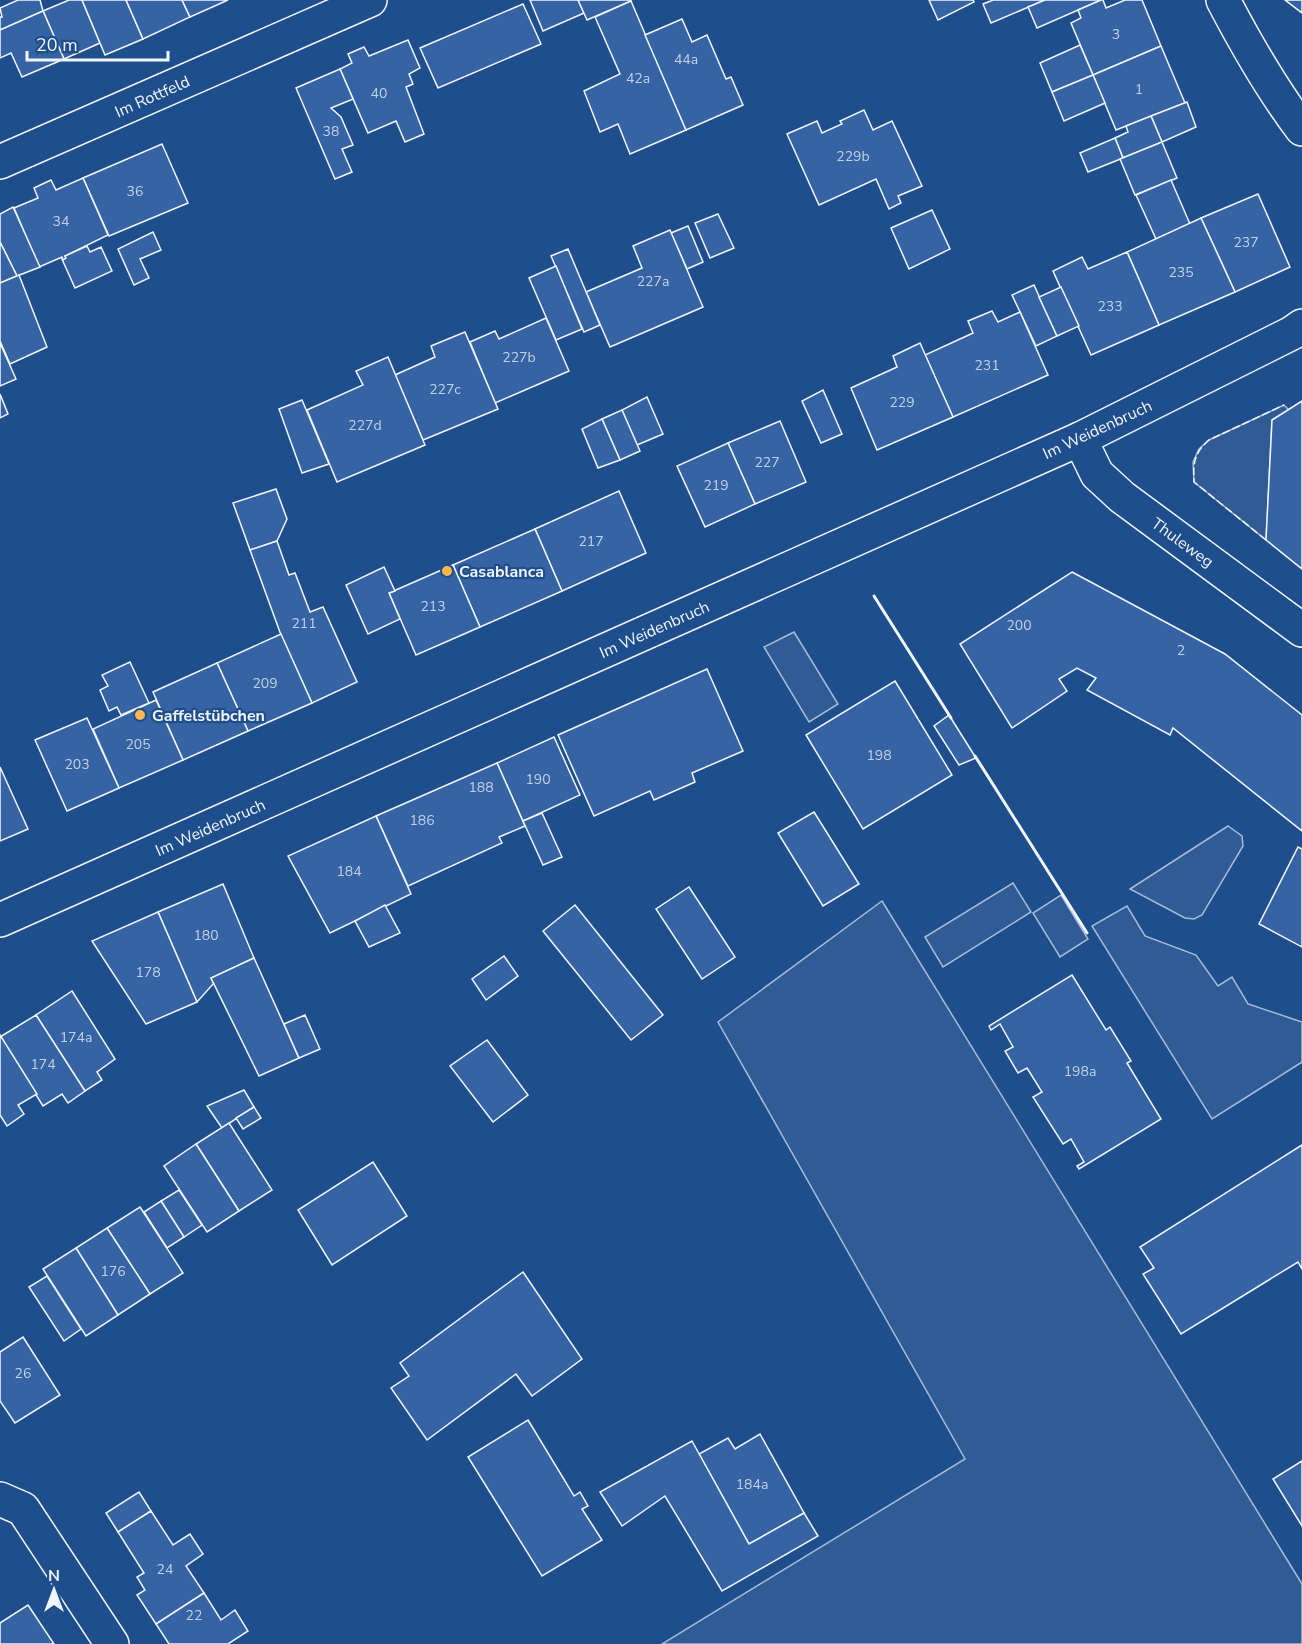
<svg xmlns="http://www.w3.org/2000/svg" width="1302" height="1644" font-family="'Nunito Sans',sans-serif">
<rect width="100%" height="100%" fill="#1f4e8c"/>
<g fill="#305b95" stroke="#a8bbd7" stroke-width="1.5">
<polygon points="1284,405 1289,410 1272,420 1266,540 1194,482 1193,462 1199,449 1209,440"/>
<polygon points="794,632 838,704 809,722 764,647"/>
<polygon points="1228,826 1242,836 1243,846 1202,915 1194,919 1185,918 1130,889"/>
<polygon points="1013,883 1031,912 943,967 925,937"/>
<polygon points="1061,895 1088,939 1060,957 1033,913"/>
<polygon points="882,901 1302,1584 1302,1644 662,1644 965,1459 718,1022"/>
<polygon points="1127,906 1145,936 1196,955 1218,986 1232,977 1248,1004 1302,1022 1302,1062 1212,1119 1092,926"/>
</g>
<g fill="#3563a3" stroke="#f2f6ff" stroke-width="1.5">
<polygon points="18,0 40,0 43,11 0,30 0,17 2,17 0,8"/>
<polygon points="69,0 82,0 100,43 64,59 43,11"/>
<polygon points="82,0 126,0 143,39 105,55"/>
<polygon points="126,0 182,0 190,17 143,39"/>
<polygon points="182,0 228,0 190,17"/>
<polygon points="530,0 578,0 584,13 543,31"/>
<polygon points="578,0 630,0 631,1 587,20"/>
<polygon points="929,0 973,0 974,2 938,20"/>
<polygon points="993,0 1045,0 991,23 983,4"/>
<polygon points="1045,0 1101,0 1037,28 1028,7"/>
<polygon points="1101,0 1103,0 1106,8 1125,0 1142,0 1161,46 1093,75 1071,23 1081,18 1078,10"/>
<polygon points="1285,0 1302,0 1302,13"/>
<polygon points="631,1 686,130 630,154 618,124 600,132 584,91 620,74 595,17"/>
<polygon points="523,4 541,44 438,88 420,48"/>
<polygon points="43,11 64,59 22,77 11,53 0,58 0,30"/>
<polygon points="682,19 692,42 707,35 726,79 731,77 743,105 686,130 645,35"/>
<polygon points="408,40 420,68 409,74 413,84 406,87 424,134 405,142 396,121 368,133 340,69 352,63 348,54 364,47 369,56"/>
<polygon points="1080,45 1093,75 1052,92 1040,63"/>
<polygon points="1161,46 1185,103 1116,130 1093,75"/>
<polygon points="340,69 353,99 331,108 341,117 353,145 342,149 352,172 335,179 296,88"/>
<polygon points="1093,75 1105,103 1064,121 1052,92"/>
<polygon points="1187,102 1196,127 1162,142 1151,116"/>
<polygon points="864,110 873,130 892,121 922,186 898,196 901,203 889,209 876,179 819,205 787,134 817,121 822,133 842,124 840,121"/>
<polygon points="1151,116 1162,142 1123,158 1115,138 1128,132 1126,126"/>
<polygon points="1115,138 1123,158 1088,172 1080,153"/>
<polygon points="1162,142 1177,178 1135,195 1120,159"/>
<polygon points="162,144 188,203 109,236 83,178"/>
<polygon points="83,178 108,235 65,256 66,258 63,260 62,257 39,267 14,208 38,198 34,188 51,180 56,190"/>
<polygon points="1171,180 1190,224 1156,239 1136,195"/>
<polygon points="1258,194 1290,267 1235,292 1201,218"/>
<polygon points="13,207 40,267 17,276 0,242 0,214"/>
<polygon points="932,210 950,249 909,269 891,228"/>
<polygon points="718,214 734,248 710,258 695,223"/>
<polygon points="1201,218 1235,292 1159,325 1127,252"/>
<polygon points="688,226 703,262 687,269 671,233"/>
<polygon points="670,230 703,307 610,347 586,292 642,268 633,246"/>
<polygon points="153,232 161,250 140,259 149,278 134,285 118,249"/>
<polygon points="0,242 17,276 0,283"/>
<polygon points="87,246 90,252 101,247 112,271 75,288 61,257 63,260 66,258 65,256"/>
<polygon points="568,249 600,325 584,332 551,256"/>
<polygon points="1127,252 1159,325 1091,355 1053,271 1082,257 1088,269"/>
<polygon points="556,266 582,329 556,340 529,278"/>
<polygon points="19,275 47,347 10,364 0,341 0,283"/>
<polygon points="1034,285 1057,336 1036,346 1012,295"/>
<polygon points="1061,287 1079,326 1057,336 1039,297"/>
<polygon points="992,311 998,322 1020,312 1048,375 953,417 925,355 973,333 968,321"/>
<polygon points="546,318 569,371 495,403 470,342 495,331 499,339"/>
<polygon points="465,332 498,409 423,440 395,375 435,357 431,346"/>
<polygon points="0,343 16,379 0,386"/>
<polygon points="920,343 953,417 877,450 851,388 897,367 893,356"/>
<polygon points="388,357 425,445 337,482 307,410 363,385 356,371"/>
<polygon points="823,390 842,434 821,443 802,401"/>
<polygon points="0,394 8,414 0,418"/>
<polygon points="647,397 663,434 637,445 622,410"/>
<polygon points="302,400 329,464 302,473 279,409"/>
<polygon points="1302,401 1302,569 1266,540 1272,420"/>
<polygon points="622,410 640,451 620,460 602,419"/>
<polygon points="602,419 620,460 598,468 582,429"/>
<polygon points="780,421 806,482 755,504 728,443"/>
<polygon points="728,443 755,504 705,527 677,466"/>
<polygon points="276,489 287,519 277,541 250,550 233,503"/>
<polygon points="619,491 646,553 562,591 535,529"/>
<polygon points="535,529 562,591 480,627 453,565"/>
<polygon points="277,541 289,575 295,573 310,612 323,607 357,682 312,703 281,635 250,550"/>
<polygon points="453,565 480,627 416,655 389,593"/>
<polygon points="384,567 395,591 389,593 400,619 368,634 346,585"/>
<polygon points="1072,572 1225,654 1302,715 1302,831 1173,728 1170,735 1087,690 1096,678 1077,668 1059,679 1067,691 1012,728 960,644"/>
<polygon points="281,634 312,703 248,731 217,663"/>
<polygon points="130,662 149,703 121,715 117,707 109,711 100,690 108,686 102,675"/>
<polygon points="217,663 248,731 183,760 153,692"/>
<polygon points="707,669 743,751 692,773 695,782 654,800 650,791 594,816 558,735"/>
<polygon points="895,681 952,775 863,829 806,735"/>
<polygon points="156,700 183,760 119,788 93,729"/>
<polygon points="949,715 976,758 959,765 934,726"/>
<polygon points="87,718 119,788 67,811 35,740"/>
<polygon points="554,737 580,795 523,821 497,763"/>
<polygon points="497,763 525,826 499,837 502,843 408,886 376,816"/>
<polygon points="0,767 28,829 0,841"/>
<polygon points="814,812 859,884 823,906 778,833"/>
<polygon points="542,813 562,857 543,865 523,821"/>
<polygon points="376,816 411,894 330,933 288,856"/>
<polygon points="1298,847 1302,849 1302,947 1259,924"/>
<polygon points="223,884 254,958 211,978 214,983 197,1002 158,912"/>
<polygon points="689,887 735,957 702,979 656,909"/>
<polygon points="385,905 400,933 369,947 355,921"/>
<polygon points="575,905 663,1015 631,1040 543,931"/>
<polygon points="158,912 197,1002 146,1024 92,941"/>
<polygon points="504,956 518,976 486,1000 472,979"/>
<polygon points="254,958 299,1058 259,1076 211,978"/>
<polygon points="1072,975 1106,1030 1110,1027 1131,1061 1127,1063 1161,1119 1079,1169 1077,1166 1084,1162 1071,1139 1063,1144 1033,1097 1042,1092 1027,1068 1018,1073 1005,1051 1013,1047 1000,1024 991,1030 989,1026"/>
<polygon points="72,991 115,1059 97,1072 102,1080 85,1091 36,1015"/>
<polygon points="36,1015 85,1091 68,1103 62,1094 43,1106 0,1037"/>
<polygon points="305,1015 320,1049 299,1058 284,1024"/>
<polygon points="0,1035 37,1094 18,1105 24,1114 7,1126 0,1115"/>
<polygon points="487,1040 528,1095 493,1122 450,1066"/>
<polygon points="244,1090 254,1107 222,1128 207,1106"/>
<polygon points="254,1107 261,1118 243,1129 236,1118"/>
<polygon points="229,1123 272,1190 239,1211 196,1144"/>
<polygon points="196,1144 239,1211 207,1232 164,1166"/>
<polygon points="1302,1145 1302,1269 1298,1262 1181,1334 1143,1274 1154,1268 1140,1247"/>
<polygon points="373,1162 407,1216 332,1265 298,1210"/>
<polygon points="179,1190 202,1225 184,1237 161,1201"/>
<polygon points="161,1201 184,1237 167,1248 144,1212"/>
<polygon points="140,1207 183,1273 150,1294 107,1228"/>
<polygon points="107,1228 150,1294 118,1315 76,1248"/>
<polygon points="76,1248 118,1315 86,1336 43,1269"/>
<polygon points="523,1272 582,1359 532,1396 516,1374 427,1440 391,1388 409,1376 400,1363"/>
<polygon points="47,1276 81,1329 64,1341 29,1287"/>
<polygon points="23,1337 60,1395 15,1423 0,1401 0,1352"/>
<polygon points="528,1420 574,1496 580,1492 588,1506 582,1509 602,1540 542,1576 468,1457"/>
<polygon points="760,1434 804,1513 749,1544 699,1454 728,1438 735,1449"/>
<polygon points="692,1441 749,1544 804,1513 818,1536 722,1591 665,1496 622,1526 600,1492"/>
<polygon points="1302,1461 1302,1526 1273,1479"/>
<polygon points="139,1492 151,1511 118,1532 106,1513"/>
<polygon points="151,1511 173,1545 190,1534 203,1554 186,1566 204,1593 156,1624 137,1595 145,1590 137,1577 144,1573 118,1532"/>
<polygon points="204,1593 221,1620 235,1610 248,1631 228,1644 169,1644 156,1624"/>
<polygon points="28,1605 54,1644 0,1644 0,1623"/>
</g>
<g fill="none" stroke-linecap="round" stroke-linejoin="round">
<g stroke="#f2f6ff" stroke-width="36">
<g id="street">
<path d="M1223,0C1247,46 1271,88 1302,129"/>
<polyline points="0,162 370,0"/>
<polyline points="0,1499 23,1509 112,1644"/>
</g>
</g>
<g stroke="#f2f6ff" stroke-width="36">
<g id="secondary">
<polyline points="1080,439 1097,474 1122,497 1302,630"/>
<polyline points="0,920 1080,439 1292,333 1302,326"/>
</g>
</g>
<use href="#street" stroke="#1f4e8c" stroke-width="33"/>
<use href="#secondary" stroke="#1f4e8c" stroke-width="33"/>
<path stroke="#f2f6ff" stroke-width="1.5" stroke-dasharray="8 3" stroke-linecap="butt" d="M1266,540L1194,482C1193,463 1194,453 1209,440L1284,405"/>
<g stroke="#f2f6ff" stroke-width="3">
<polyline points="874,596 951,718"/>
<polyline points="975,756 1087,933"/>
</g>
</g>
<g fill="#ffb74d" stroke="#1f4e8c" stroke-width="2">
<circle cx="447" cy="571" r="6"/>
<circle cx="140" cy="715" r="6"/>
</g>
<g text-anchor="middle" stroke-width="4.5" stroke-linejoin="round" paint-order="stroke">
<g font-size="14" fill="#c3d1e8">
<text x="1116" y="39">3</text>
<text x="686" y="64">44a</text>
<text x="638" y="83">42a</text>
<text x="1139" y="94">1</text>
<text x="379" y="98">40</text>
<text x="331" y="136">38</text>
<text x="853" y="161">229b</text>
<text x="135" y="196">36</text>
<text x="61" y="226">34</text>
<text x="1246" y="247">237</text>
<text x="1181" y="277">235</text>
<text x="653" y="286">227a</text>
<text x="1110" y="311">233</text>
<text x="519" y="362">227b</text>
<text x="987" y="370">231</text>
<text x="445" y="394">227c</text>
<text x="902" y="407">229</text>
<text x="365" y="430">227d</text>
<text x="767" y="467">227</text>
<text x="716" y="490">219</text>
<text x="591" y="546">217</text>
<text x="433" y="611">213</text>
<text x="304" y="628">211</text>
<text x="1019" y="630">200</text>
<text x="1181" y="655">2</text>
<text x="265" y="688">209</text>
<text x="138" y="749">205</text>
<text x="879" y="760">198</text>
<text x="77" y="769">203</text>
<text x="538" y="784">190</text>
<text x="481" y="792">188</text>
<text x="422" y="825">186</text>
<text x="349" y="876">184</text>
<text x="206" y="940">180</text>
<text x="148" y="977">178</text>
<text x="76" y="1042">174a</text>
<text x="43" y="1069">174</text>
<text x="1080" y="1076">198a</text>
<text x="113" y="1276">176</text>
<text x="23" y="1378">26</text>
<text x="752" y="1489">184a</text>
<text x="165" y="1574">24</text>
<text x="194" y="1620">22</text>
</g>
<g font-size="16" fill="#f2f6ff" stroke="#1f4e8c">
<text transform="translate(152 96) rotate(-24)" y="6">Im Rottfeld</text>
<text transform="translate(1097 429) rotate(-25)" y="6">Im Weidenbruch</text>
<text transform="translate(1183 542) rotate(36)" y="6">Thuleweg</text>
<text transform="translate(654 629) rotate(-24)" y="6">Im Weidenbruch</text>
<text transform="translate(210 827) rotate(-24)" y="6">Im Weidenbruch</text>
</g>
<g font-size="16" font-weight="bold" fill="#f2f6ff" stroke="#1f4e8c" text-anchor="start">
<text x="459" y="577">Casablanca</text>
<text x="152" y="721">Gaffelstübchen</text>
</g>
</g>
<g transform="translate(54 1590)" stroke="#1f4e8c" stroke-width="4.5" paint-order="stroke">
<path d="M0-4.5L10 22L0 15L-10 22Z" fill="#f2f6ff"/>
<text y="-9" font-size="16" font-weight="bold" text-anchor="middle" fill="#f2f6ff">N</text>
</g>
<path d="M27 51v9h141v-9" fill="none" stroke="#f2f6ff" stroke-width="3"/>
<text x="36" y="51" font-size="18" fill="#f2f6ff" stroke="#1f4e8c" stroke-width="4.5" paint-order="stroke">20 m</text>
</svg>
